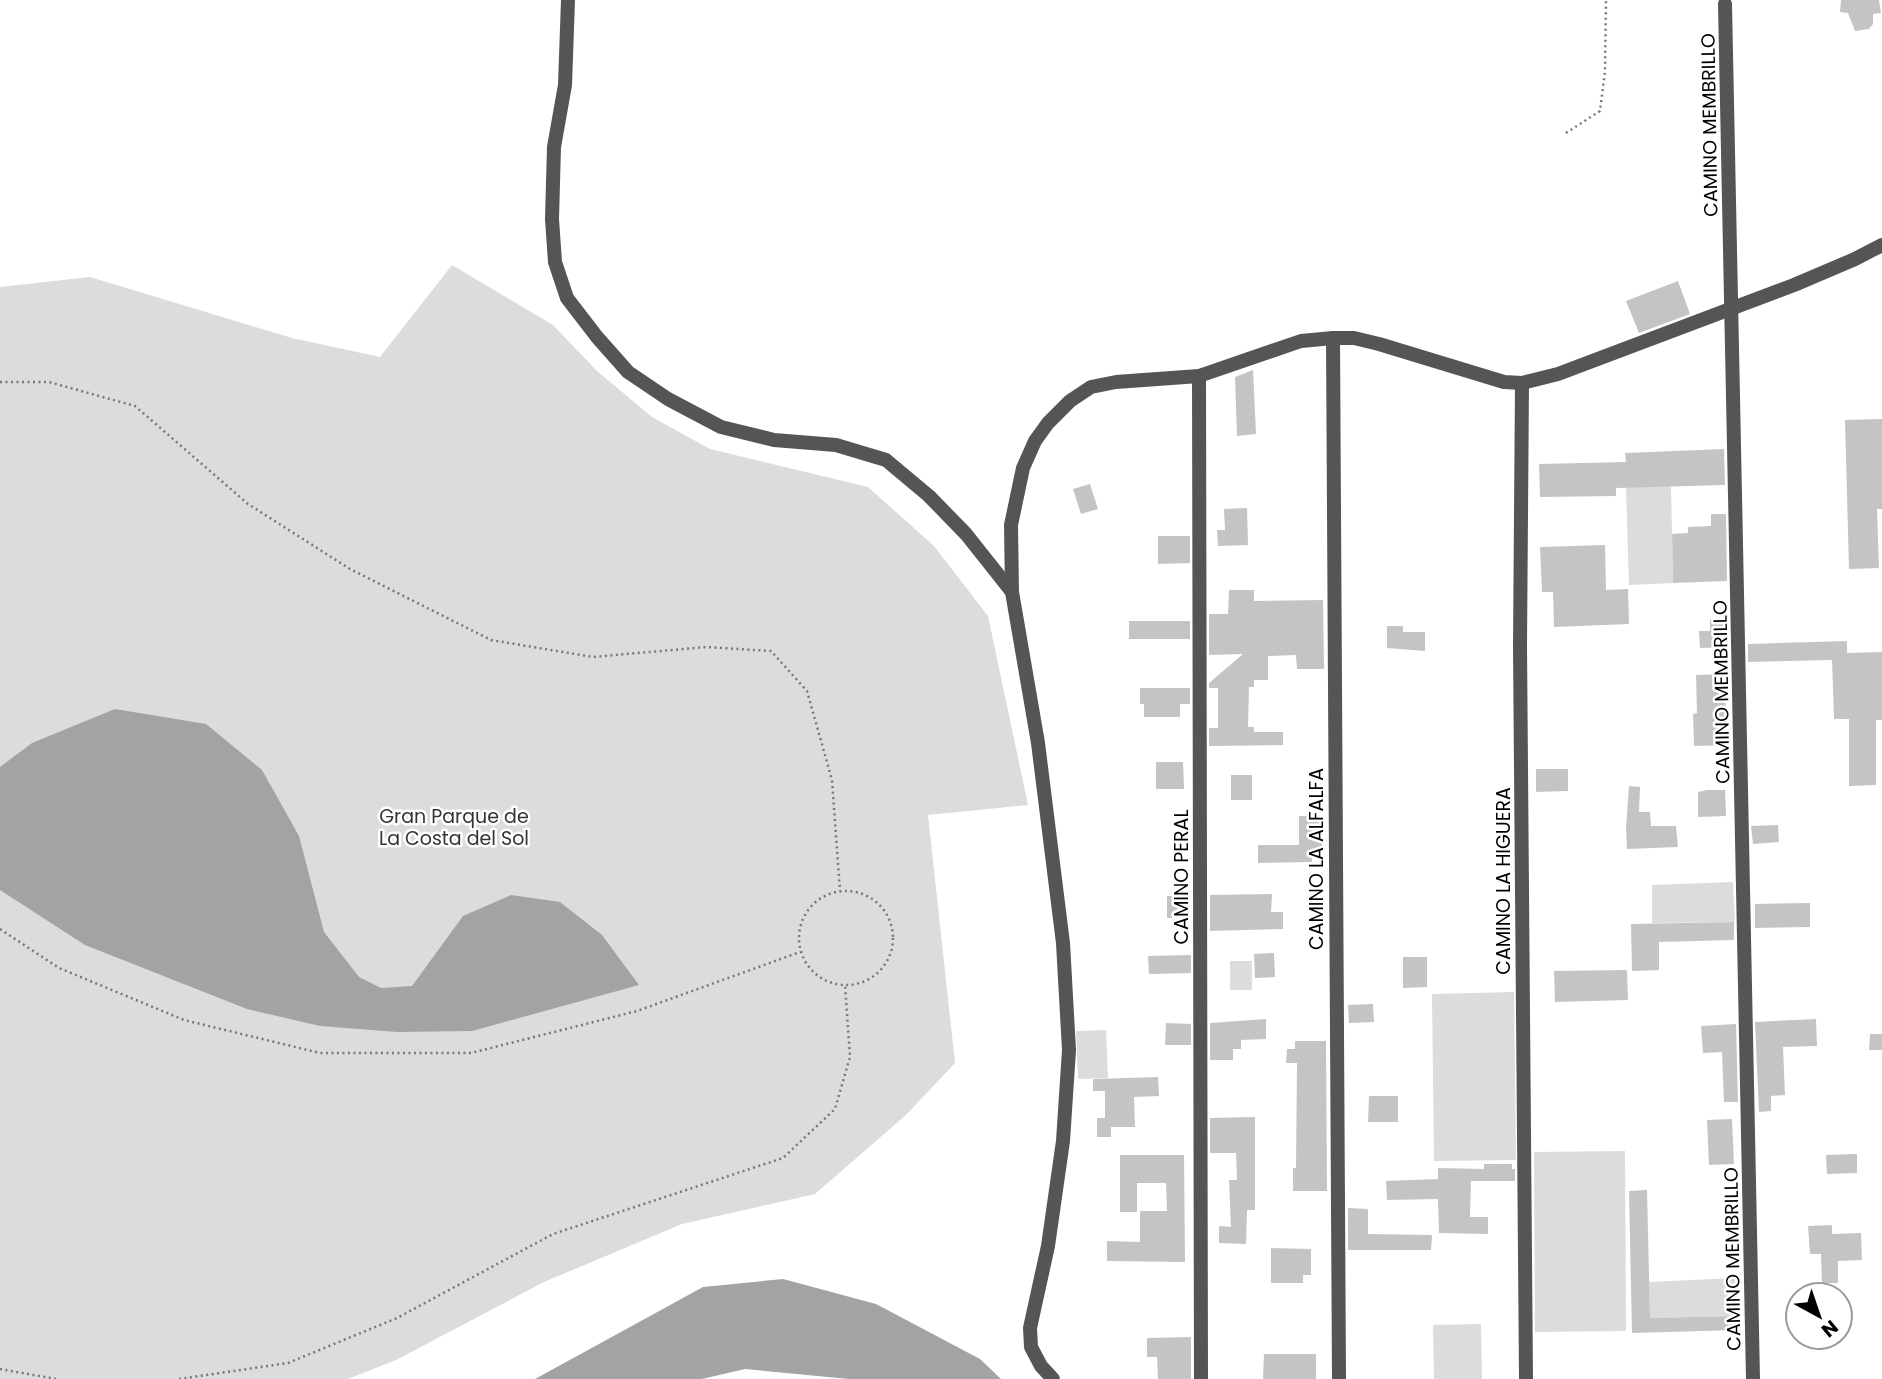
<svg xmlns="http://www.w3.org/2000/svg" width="1882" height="1379" font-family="Poppins,sans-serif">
<rect width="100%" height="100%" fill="#fff"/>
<g fill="#dcdcdc">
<polygon points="452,265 553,325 597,371 652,417 710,449 868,487 934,546 988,616 1028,805 928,815 955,1063 906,1115 815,1194 682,1224 544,1282 396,1360 348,1379 0,1379 0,287 90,277 292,338 380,357"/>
<polygon points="1671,486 1673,583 1629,585 1626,487"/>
<polygon points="1733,882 1735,922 1652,923 1652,885"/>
<rect x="1230" y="961" width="22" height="29"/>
<polygon points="1514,992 1516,1160 1434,1161 1432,994"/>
<polygon points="1106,1030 1108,1078 1078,1079 1076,1031"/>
<polygon points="1625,1151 1626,1331 1535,1332 1534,1152"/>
<polygon points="1735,1278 1737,1316 1650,1318 1649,1282"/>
<polygon points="1481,1324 1482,1379 1434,1379 1433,1325"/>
</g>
<g fill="#a3a3a3">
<polygon points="115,709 206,724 262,770 299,836 324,932 359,977 381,988 412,986 463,916 511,895 560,902 602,935 639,985 472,1031 397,1032 320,1026 247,1009 85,945 0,890 0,767 32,743"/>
<polygon points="783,1279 876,1304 980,1359 1001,1379 849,1379 745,1369 702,1379 535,1379 703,1287"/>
</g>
<g fill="#c4c4c4">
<polygon points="1841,0 1879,0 1881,13 1873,14 1873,24 1869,29 1855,31 1848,13 1840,12"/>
<polygon points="1678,281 1690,314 1639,333 1626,301"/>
<polygon points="1253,370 1256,434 1237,436 1235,377"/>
<polygon points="1882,419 1882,509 1877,509 1879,568 1849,569 1845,420"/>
<polygon points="1724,449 1725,485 1616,488 1616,496 1540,497 1539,464 1626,462 1625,453"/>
<polygon points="1090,484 1098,509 1081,514 1073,489"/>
<polygon points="1247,508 1248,545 1218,546 1217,530 1225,530 1224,509"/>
<polygon points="1711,514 1726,514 1727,581 1673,583 1672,534 1688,533 1688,527 1711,526"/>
<polygon points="1158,536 1190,536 1190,563 1158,564"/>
<polygon points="1605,545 1606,590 1628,589 1629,624 1554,627 1553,592 1542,592 1540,547"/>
<polygon points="1229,590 1254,590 1254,601 1323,600 1324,669 1297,669 1296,655 1268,656 1268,680 1254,680 1254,687 1249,687 1248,727 1254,727 1254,732 1283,732 1283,745 1209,746 1209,728 1218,728 1218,688 1209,688 1209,683 1243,654 1209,655 1209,614 1228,614"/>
<polygon points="1728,618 1728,647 1700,648 1699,631 1710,631 1710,619"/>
<rect x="1129" y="621" width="61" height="18"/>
<polygon points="1387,626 1403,626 1403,632 1425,632 1425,651 1387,648"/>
<polygon points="1847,641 1847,653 1882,652 1882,720 1876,720 1876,785 1849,786 1849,719 1834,719 1832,660 1748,662 1748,644"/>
<polygon points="1726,674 1725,745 1694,746 1693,714 1697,713 1696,675"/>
<polygon points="1140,688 1190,688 1190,704 1180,704 1180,717 1144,717 1144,704 1140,704"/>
<polygon points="1156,762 1183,762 1184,789 1156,789"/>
<polygon points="1536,769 1568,769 1568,791 1536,792"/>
<rect x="1231" y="775" width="21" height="25"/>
<polygon points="1629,786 1640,787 1639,812 1650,812 1651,826 1676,826 1678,847 1627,849 1626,828"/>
<polygon points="1707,790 1725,790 1726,816 1698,817 1698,792"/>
<polygon points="1299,816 1321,816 1322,849 1313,849 1312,862 1258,863 1258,845 1299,845"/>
<polygon points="1778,825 1779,842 1753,844 1751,826"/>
<polygon points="1272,894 1271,912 1283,912 1283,929 1210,931 1210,895"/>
<rect x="1167" y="896" width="23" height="22"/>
<polygon points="1810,903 1810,927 1755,928 1755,904"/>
<polygon points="1734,922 1734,940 1659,942 1659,970 1632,971 1631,924"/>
<polygon points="1274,953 1275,977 1255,978 1254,954"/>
<polygon points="1191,955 1191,973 1149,974 1148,956"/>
<polygon points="1403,957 1427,957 1427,987 1403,988"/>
<polygon points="1627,970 1628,1000 1555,1002 1554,971"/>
<polygon points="1373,1004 1374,1022 1349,1023 1348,1005"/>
<polygon points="1266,1019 1266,1039 1241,1040 1241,1049 1233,1049 1233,1060 1210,1060 1210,1023"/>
<polygon points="1816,1019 1817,1046 1783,1047 1785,1095 1771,1096 1771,1111 1759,1112 1755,1022"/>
<polygon points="1166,1023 1191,1024 1191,1045 1165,1045"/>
<polygon points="1736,1024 1738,1102 1724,1102 1722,1052 1703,1053 1701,1026"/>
<polygon points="1870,1034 1882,1034 1882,1050 1869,1050"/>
<polygon points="1295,1041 1326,1041 1327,1191 1293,1191 1293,1168 1296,1168 1297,1063 1286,1063 1287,1049 1295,1049"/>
<polygon points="1158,1077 1159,1096 1134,1097 1135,1127 1111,1127 1111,1137 1097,1137 1097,1118 1105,1118 1105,1091 1093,1091 1093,1079"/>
<polygon points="1369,1096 1398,1096 1398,1122 1368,1122"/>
<polygon points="1255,1117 1255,1210 1247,1210 1246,1244 1219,1243 1219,1226 1231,1227 1229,1180 1237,1180 1236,1153 1210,1153 1210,1118"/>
<polygon points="1732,1119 1734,1164 1709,1165 1707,1120"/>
<polygon points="1857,1154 1857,1173 1827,1174 1826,1155"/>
<polygon points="1120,1155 1184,1155 1185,1262 1107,1261 1107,1241 1140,1242 1140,1211 1167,1211 1166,1183 1137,1183 1137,1212 1120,1212"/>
<polygon points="1484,1164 1512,1164 1512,1169 1515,1169 1515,1181 1471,1181 1470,1217 1488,1217 1488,1234 1439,1233 1438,1199 1387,1200 1386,1181 1438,1179 1438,1168 1484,1169"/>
<polygon points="1647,1190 1650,1318 1737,1316 1737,1330 1632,1333 1629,1191"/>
<polygon points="1348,1208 1368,1209 1368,1234 1432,1235 1431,1250 1348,1250"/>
<polygon points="1832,1225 1832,1234 1861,1233 1862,1260 1838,1261 1838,1283 1822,1283 1821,1254 1810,1254 1808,1226"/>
<polygon points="1271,1248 1311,1249 1311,1275 1303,1275 1303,1283 1271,1283"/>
<polygon points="1191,1337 1191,1379 1158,1379 1157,1357 1147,1357 1147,1338"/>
<polygon points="1264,1354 1316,1354 1316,1379 1263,1379"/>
</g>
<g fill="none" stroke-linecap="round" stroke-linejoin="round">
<g stroke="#777" stroke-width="2.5" stroke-dasharray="2 3.5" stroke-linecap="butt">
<polyline points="1566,133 1600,111 1605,71 1606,0"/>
<polyline points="0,382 49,382 135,406 248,504 350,569 491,640 593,657 706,647 771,651 807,691 832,780 840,891"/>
<circle cx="846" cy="938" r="47"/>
<polyline points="0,929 59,968 184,1020 320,1053 471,1053 637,1011 800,952"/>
<polyline points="0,1369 56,1379"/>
<polyline points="179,1379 288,1363 397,1318 553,1234 783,1158 835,1109 850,1057 845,985"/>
</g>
<g stroke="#555" stroke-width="14">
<polyline points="568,0 565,85 554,147 552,219 555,262 567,298 597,337 628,372 668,399 721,427 774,440 836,445 886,460 929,496 966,534 1012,592 1038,743 1063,943 1069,1050 1063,1141 1048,1246 1030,1328 1031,1347 1041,1366 1053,1379"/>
<polyline points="1725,4 1753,1379"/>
<polyline points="1333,338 1339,1379"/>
<polyline points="1199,376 1201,1379"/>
<polyline points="1522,383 1520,646 1526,1379"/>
<polyline points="1012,592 1011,525 1023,468 1035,441 1048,423 1070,401 1091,387 1116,382 1199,376 1301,341 1333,338 1354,338 1379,344 1504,382 1522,383 1558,374 1794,285 1855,259 1882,245"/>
</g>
</g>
<g text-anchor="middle" stroke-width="5" stroke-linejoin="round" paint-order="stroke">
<g font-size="19" fill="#000" stroke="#fff">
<text transform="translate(1709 125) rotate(-91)" y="7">CAMINO MEMBRILLO</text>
<text transform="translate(1721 692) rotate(-91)" y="7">CAMINO MEMBRILLO</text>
<text transform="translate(1316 859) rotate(-90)" y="7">CAMINO LA ALFALFA</text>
<text transform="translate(1181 877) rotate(-90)" y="7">CAMINO PERAL</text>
<text transform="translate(1503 881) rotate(-90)" y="7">CAMINO LA HIGUERA</text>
<text transform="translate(1732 1259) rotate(-91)" y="7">CAMINO MEMBRILLO</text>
</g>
<g font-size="19" fill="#333" stroke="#fff">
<text x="454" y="823">Gran Parque de<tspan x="454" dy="22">La Costa del Sol</tspan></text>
</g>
</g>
<g transform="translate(1819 1316) rotate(140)"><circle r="33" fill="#ffffff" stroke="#999999" stroke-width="2"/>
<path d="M0-5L12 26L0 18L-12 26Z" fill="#000000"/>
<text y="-10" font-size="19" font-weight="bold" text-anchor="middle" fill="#000000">N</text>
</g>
</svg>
